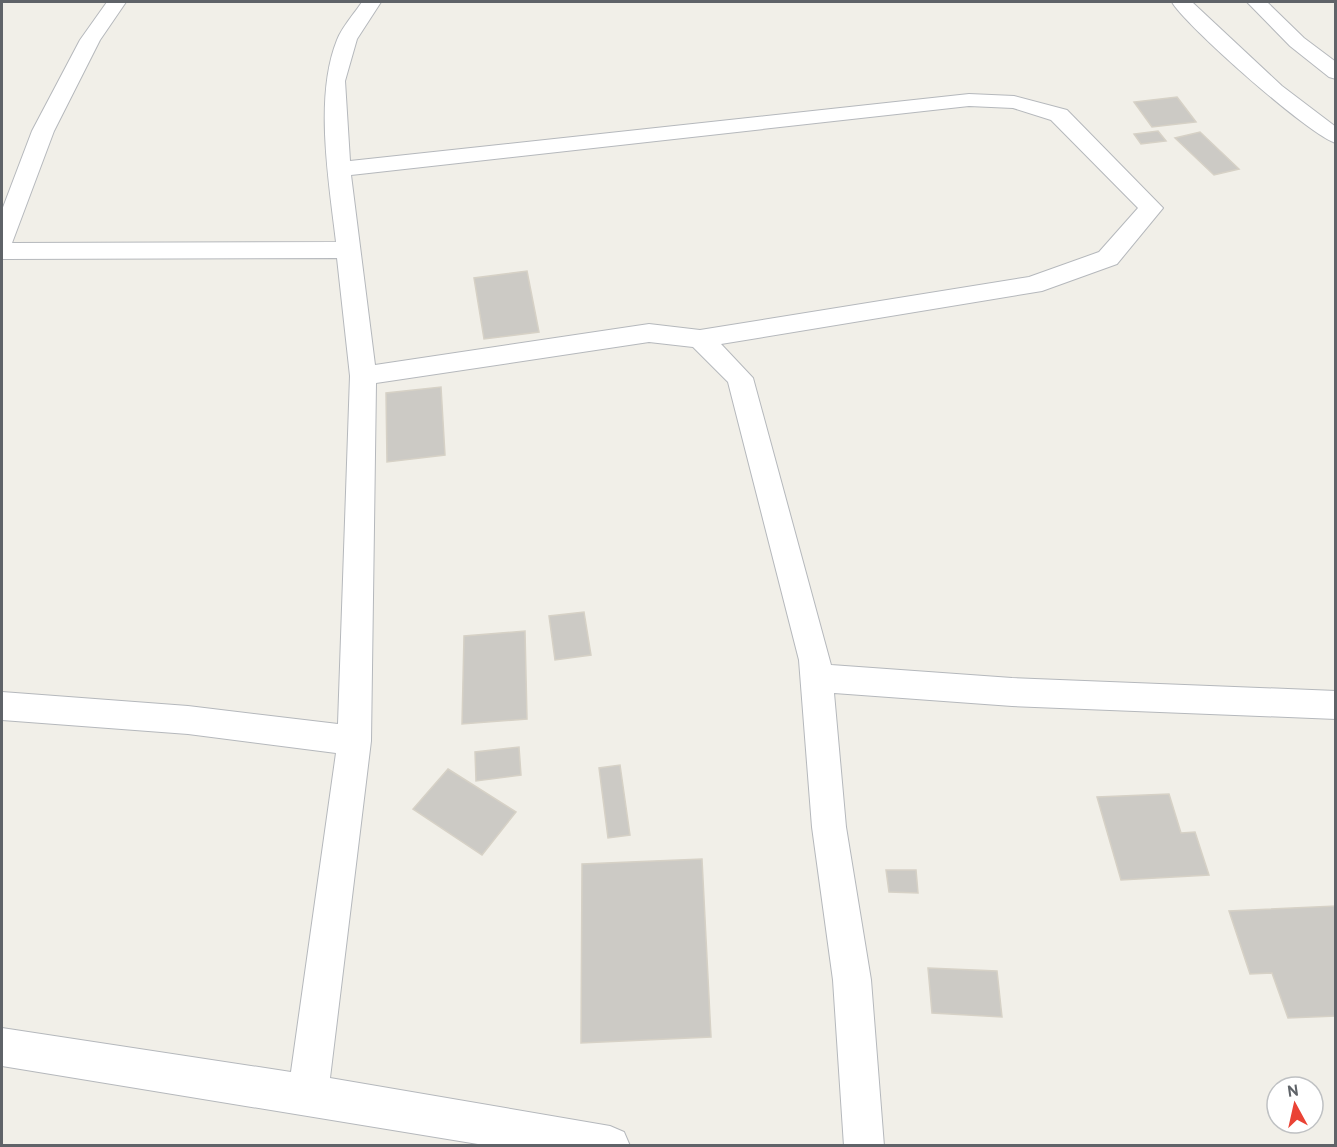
<svg xmlns="http://www.w3.org/2000/svg" width="1337" height="1147" font-family="Overpass,sans-serif">
<rect width="100%" height="100%" fill="#f1efe8"/>
<g fill="#cccac5" stroke="#d6d1c6" stroke-width="1.5">
<polygon points="1177,97 1196,122 1152,127 1134,102"/>
<polygon points="1158,131 1166,141 1141,144 1134,134"/>
<polygon points="1200,132 1239,169 1214,175 1175,138"/>
<polygon points="527,271 539,332 484,339 474,278"/>
<polygon points="441,387 445,455 387,462 386,393"/>
<polygon points="584,612 591,655 555,660 549,616"/>
<polygon points="525,631 527,719 462,724 464,636"/>
<polygon points="519,747 521,775 476,781 475,752"/>
<polygon points="620,765 630,835 608,838 599,768"/>
<polygon points="448,769 516,812 482,855 413,809"/>
<polygon points="1169,794 1181,833 1195,832 1209,875 1121,880 1097,797"/>
<polygon points="702,859 711,1037 581,1043 582,864"/>
<polygon points="886,870 916,870 918,893 889,892"/>
<polygon points="1336,906 1336,1016 1288,1018 1272,973 1250,974 1229,911"/>
<polygon points="928,968 997,971 1002,1017 932,1013"/>
</g>
<g fill="none" stroke-linecap="round" stroke-linejoin="round">
<g stroke="#b5b8bc" stroke-width="2">
<g id="minor">
<path d="M107,2H126L100,40L54,131L12,243L336,242C329,182 314,97 337,40C342,27 354,14 362,2H381L357,39L345,81L350,161L969,94L1014,96L1067,110L1163,208L1117,264L1042,291L721,344L753,378L831,665L1012,678L1336,691V719L1012,706L834,693L846,827L871,980L884,1146H844L833,980L812,827L799,660L728,382L693,347L649,342L376,383L371,741L330,1078L610,1126L624,1132L630,1146H490L2,1066V1028L291,1072L336,753L188,734L2,720V692L188,706L338,724L350,376L337,258L2,259V210L32,131L80,40ZM969,106L1013,108L1051,120L1138,208L1099,252L1029,277L700,330L649,324L375,365L351,175Z"/>
<path d="M1172,2H1192L1282,86L1336,127V143C1312,138 1183,23 1172,2Z"/>
<polygon points="1247,2 1267,2 1304,38 1336,62 1336,79 1329,77 1290,46"/>
</g>
</g>
<use href="#minor" fill="#fff" fill-rule="evenodd"/>
</g>
<rect width="1337" height="1147" fill="none" stroke="#5f6368" stroke-width="6"/>
<g transform="translate(1295 1105) rotate(352)"><circle r="28" fill="#ffffff" stroke="#bfc1c3" stroke-width="1.5"/>
<path d="M0-4.5L10 22L0 15L-10 22Z" fill="#ea4335"/>
<text y="-9" font-size="16" font-weight="bold" text-anchor="middle" fill="#5f6368">N</text>
</g>
</svg>
